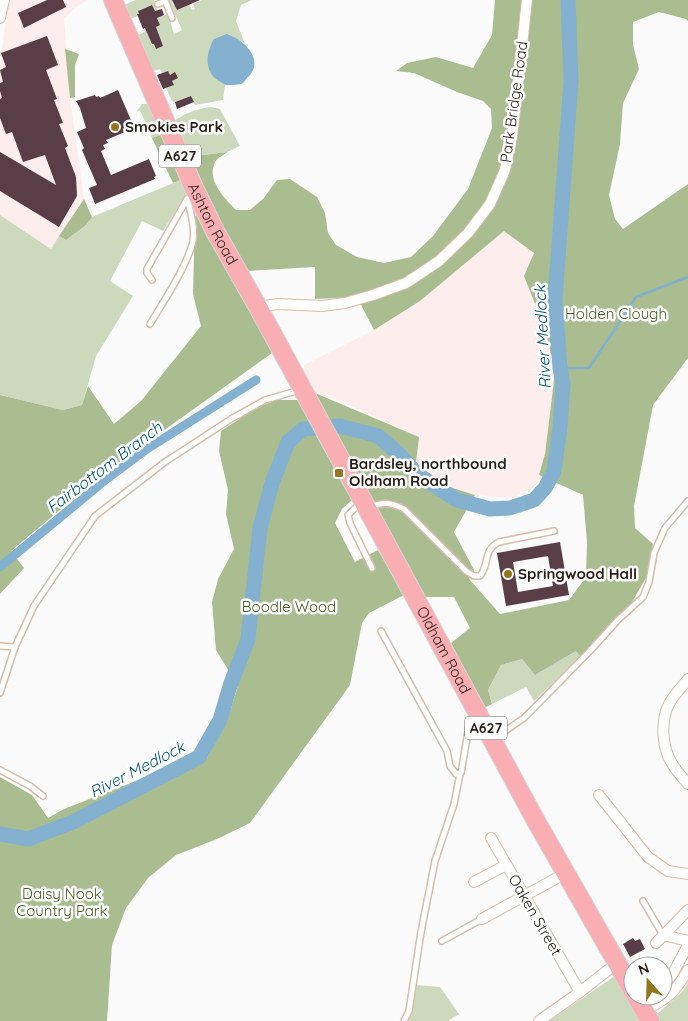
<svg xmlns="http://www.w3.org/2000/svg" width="688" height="1021" font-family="Quicksand,sans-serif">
<rect width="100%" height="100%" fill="#fbfbfb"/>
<g fill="#fdedec">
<polygon points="9,0 87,0 75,8 64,19 70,98 84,199 51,249 0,215 0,63"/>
<polygon points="504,231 534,253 524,276 545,329 555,372 545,454 536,486 514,498 475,495 440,484 415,462 419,437 338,400 315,393 304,374 304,365 374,330 420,301"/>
</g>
<g fill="#cdd9bd" fill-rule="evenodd">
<path d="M136,0H154L159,17L168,14L174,34L182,30L169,0H172L173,6L175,5L177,10L186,6L184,0H187L192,10L195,9L193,4L202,0H252L241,5L236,21L245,44L232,36L212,75L225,85L223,100L195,105L191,96L175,102L172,101L166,88L173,85L172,81L177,78L175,73L170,75L168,71L162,73L160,69L151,72L136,36L160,25L152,5L139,10L138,16L130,19L124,5ZM156,28L163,46L156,49L154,44H152L147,32Z"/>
<polygon points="142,104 148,104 163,134 152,138 140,110 136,112"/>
<path d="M211,107L220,109L240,146L227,152L188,157L173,122C185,113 196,109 211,107Z"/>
<polygon points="183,179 188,191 163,231 142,221 110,281 133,296 96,356 82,405 63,410 0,395 0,215 51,249 59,236 66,240 85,226 92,217"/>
<polygon points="576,651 581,657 534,701 526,687 492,704 488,690 501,665 522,659 535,675"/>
<polygon points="618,974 644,1021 549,1021"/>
<polygon points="688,982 688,1021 660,1021 656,1015 683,991"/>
<polygon points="416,985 440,987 459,1014 448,1021 408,1021"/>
</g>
<g fill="#a9bd90">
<path d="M495,0H688V21L686,19L659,12L633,22V45L639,69L623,103L620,144L609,195L615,219L623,229L688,184V358L653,405L634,506L635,528L653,544L647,576L631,604L581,657L576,651L535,675L522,659L501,665L488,690L492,704L484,708L451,643L470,628L454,597H425L315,393L419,437L416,462L440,484L475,495L454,532L474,570L469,579L500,614L569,600L586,577L587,542L583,495L539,475L545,454L555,372L545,329L524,276L534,253L504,231L420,301L374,330L357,297L315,299V267L247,271L208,203L188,157L227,152C224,155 217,158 215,162C206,180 225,199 236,210H250L263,199L277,180L290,179L317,197L325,213L328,233L336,245L357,257L384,263L411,257L433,236L468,189L492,128L491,109L483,101L457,92L414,73L396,71L407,63L436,57L473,68L492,35Z"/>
<polygon points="65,49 79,54 75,65 75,97 70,98"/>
<polygon points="163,134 183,179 173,183 152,138"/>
<polygon points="84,199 92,217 85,226 66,240 59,236"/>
<polygon points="199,212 272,353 103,474 11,551 24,568 0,594 0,395 63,410 82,405 88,386 114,424 141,401 201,326 193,294 195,217"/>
<polygon points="276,400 300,400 317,437 352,500 342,509 335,523 355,562 378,550 404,595 369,613 362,623 350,685 250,823 217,839 176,855 148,878 126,908 112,945 107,1021 0,1021 0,777 32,795 48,818 64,809 151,775 158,784 207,758 227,721 238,686 216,650 212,602 218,579 234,549 226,514 228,490 219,451 221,431 256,408"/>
</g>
<path fill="#84b1cf" d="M227,34C245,40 266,61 247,78C245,80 244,83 241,84C237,85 229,85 225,85C221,82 215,79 212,75C204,63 208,50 214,39Z"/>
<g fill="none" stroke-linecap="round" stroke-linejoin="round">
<polyline stroke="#84b1cf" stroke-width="2.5" points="560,368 589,368 636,297 688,277"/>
<polyline stroke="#84b1cf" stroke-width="9" points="0,567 104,481 147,449 256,380"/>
<polyline stroke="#84b1cf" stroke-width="15" points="0,834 28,839 73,822 199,757 220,720 230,686 248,639 260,528 272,483 288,442 303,429 340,426 378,436 399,454 417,474 457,500 490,509 510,508 534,500 545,488 554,471 560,427 563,384 560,368 555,299 571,81 568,0"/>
</g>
<g fill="#5a3e47" fill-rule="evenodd">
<polygon points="47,0 63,0 66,7 24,28 18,13"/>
<polygon points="172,0 200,0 177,10"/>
<polygon points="152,5 155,11 162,9 164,15 157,18 160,25 156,27 163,46 156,49 154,44 152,44 145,28 143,29 137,14 139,14 138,11"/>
<polygon points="47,36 58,65 46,70 57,99 54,100 63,123 59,124 68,146 65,148 76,177 77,196 59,227 0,191 0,152 56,185 45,155 23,162 12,132 6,134 0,118 0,99 2,98 0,91 0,83 3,82 0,70 6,67 1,53"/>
<polygon points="168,71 170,75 175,72 178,78 172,81 174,85 163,89 157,75"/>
<polygon points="118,90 134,127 132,129 106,140 108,143 103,145 105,149 101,151 111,175 149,159 156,176 154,177 155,179 95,204 89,188 97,185 82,150 84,148 77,132 86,128 80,108 76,101 95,95 96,97 99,96 100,98"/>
<polygon points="191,96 194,102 177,109 175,102"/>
<path d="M560,542L569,595L506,606L497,553ZM548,556L553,586L518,592L513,562Z"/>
<polygon points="633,938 635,941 640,939 645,949 630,957 623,944"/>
</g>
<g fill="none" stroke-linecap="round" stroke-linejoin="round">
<g stroke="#d9bca9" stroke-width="8">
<g id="service">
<polyline points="165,0 172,18"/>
<polyline points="158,4 165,1"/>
<polyline points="152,280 147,273 147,269 187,199"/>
<path d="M150,324C164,301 184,271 192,245C196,233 191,212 187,199"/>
<polyline points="361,505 354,509 348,515 350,523 372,568"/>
<path d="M369,507C383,502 390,502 404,509L466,571L474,576H480C490,564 482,551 499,542L554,531"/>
<polyline points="381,631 447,751 450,766 456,774 461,773 469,726 476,716"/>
<polyline points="0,646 15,647"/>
<polyline points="0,693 15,647 34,606 95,516 165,462 231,419 265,400 300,390"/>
<polyline points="495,738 524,718 589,652 618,620 643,597 649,582 654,553 665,528 688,501"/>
<polyline points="0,770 30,786 43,796"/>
<polyline points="643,901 663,935"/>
<polyline points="442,941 482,919"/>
<polyline points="404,1021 409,1011 421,932 435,861 454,804 460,774"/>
</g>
</g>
<g stroke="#d9bca9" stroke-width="12">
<g id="minor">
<polyline points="0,18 4,0"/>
<polyline points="258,307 278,304 322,306 345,303 373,295 406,283 439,261 468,233 490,204 505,170 512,136 527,0"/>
<path d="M688,679C682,687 673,696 669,704C660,722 662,749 673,765C677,772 683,778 688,784"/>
<polyline points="599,795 648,857 668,871 688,874"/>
<polyline points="491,838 580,992"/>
<polyline points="474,882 506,865"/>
<polyline points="482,919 566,873"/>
<polyline points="663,935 688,941"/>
<polyline points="656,943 688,910"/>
<polyline points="663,984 672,975 688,945"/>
<path d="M644,1011C668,998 674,994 688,970"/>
<polyline points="539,1021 580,992 617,963"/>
</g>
</g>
<g stroke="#d8d6d5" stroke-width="20">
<g id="trunk">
<path id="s1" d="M113,0L194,188L216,233L258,307L536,821L633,991"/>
<polyline points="636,996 650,1021"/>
</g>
</g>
<use href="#service" stroke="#fff" stroke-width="5"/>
<use href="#minor" stroke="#fff" stroke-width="10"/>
<use href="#trunk" stroke="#f8aeb2" stroke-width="18"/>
</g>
<g fill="#92771e" stroke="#fff" stroke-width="2">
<circle cx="115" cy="127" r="5"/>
<rect x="334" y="468" width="10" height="10" rx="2.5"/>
<circle cx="508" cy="574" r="5"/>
</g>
<g text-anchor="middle" stroke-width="5" stroke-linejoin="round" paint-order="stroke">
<g fill="#fff" stroke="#68615c" stroke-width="1">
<rect x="159" y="144.5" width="42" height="23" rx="4"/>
<rect x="465" y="716.5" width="42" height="23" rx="4"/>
</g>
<g font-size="14" font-weight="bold" fill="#281d16">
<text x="180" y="161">A627</text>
<text x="486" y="733">A627</text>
</g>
<g font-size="15" fill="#281d16" stroke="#fff">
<text transform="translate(514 102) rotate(-82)" y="5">Park Bridge Road</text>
<text dy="5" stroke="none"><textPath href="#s1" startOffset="245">Ashton Road</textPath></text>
<text dy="5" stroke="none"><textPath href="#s1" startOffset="730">Oldham Road</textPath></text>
<text transform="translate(535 915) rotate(60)" y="5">Oaken Street</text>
</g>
<g font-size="15" font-weight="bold" fill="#281d16" stroke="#fff" text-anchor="start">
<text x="125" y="132">Smokies Park</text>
<text x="349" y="469">Bardsley, northbound<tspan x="349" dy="17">Oldham Road</tspan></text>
<text x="518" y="579">Springwood Hall</text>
</g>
<g font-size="15" fill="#465e1e" stroke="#fff">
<text x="616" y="319">Holden Clough</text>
<text x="289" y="612">Boodle Wood</text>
<text x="62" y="899">Daisy Nook<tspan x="62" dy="17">Country Park</tspan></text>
</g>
<g font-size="16" font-style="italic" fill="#00537b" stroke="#fff">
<text transform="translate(542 337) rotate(-93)" y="6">River Medlock</text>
<text transform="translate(104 467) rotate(-37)" y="6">Fairbottom Branch</text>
<text transform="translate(137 769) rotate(-27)" y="6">River Medlock</text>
</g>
</g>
<g transform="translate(648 981) rotate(340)"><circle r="24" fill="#ffffff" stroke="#a9a5a2"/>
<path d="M0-4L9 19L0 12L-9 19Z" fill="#92771e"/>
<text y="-8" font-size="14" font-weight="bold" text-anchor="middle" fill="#281d16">N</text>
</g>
</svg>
